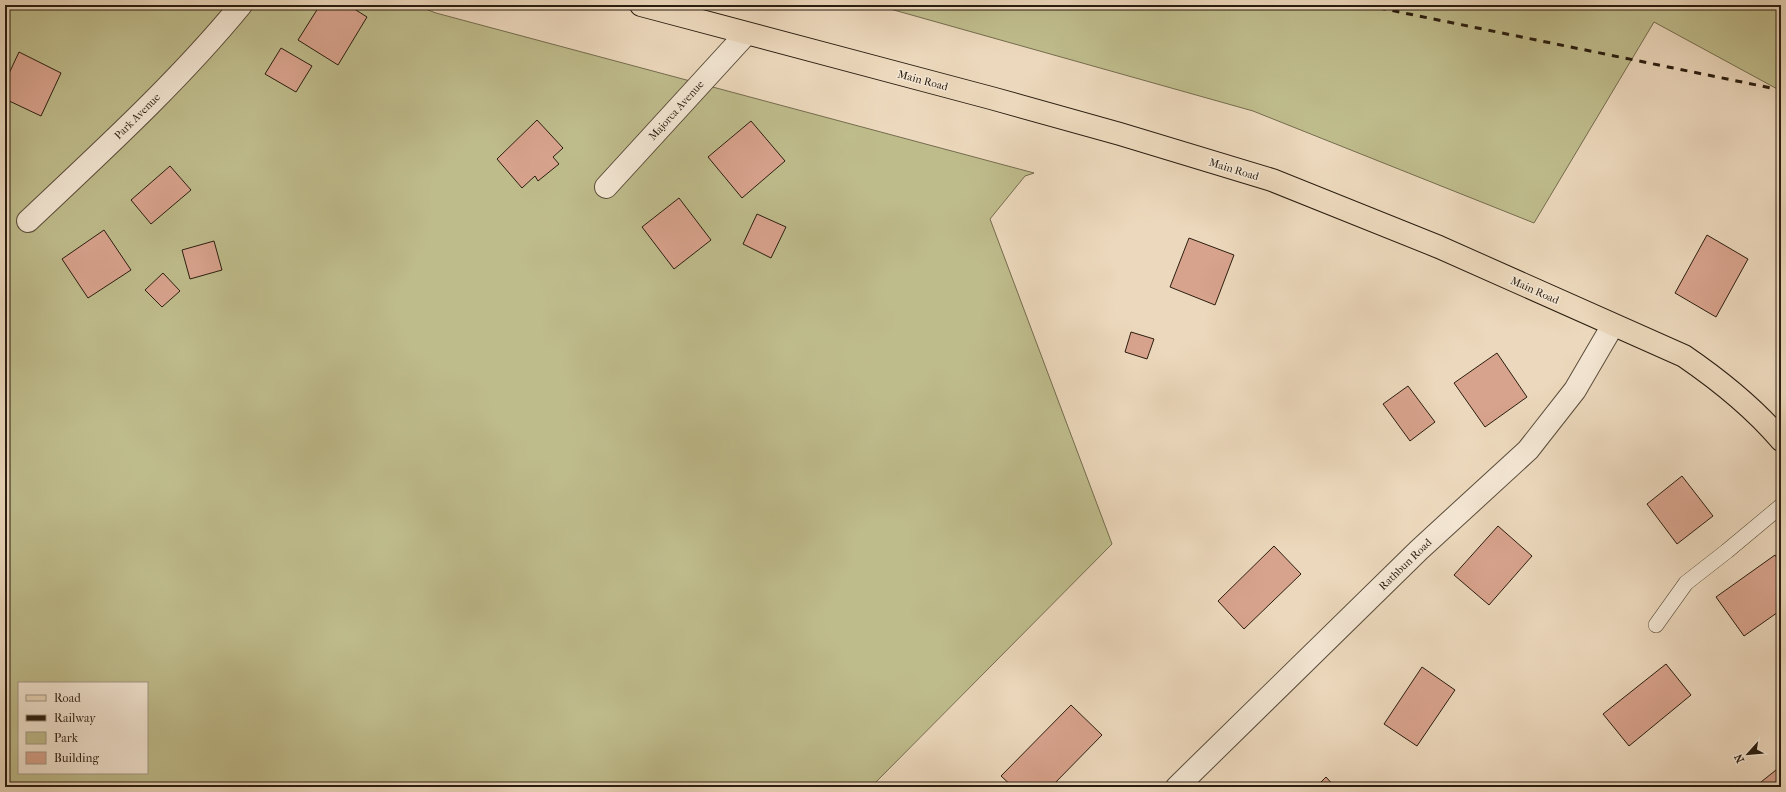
<svg xmlns="http://www.w3.org/2000/svg" width="1786" height="792" font-family="'IM FELL French Canon',serif">
<rect width="100%" height="100%" fill="#ecd8bc"/>
<filter id="stains"><feTurbulence type="fractalNoise" baseFrequency=".005" numOctaves="4"/><feColorMatrix values="0 0 0 0 .2 0 0 0 0 .09 0 0 0 0 .02 0 0 0 .5 -.17"/></filter>
<radialGradient id="worn" r=".72"><stop offset=".6" stop-color="#630" stop-opacity="0"/><stop offset="1" stop-color="#630" stop-opacity=".3"/></radialGradient>
<g fill="#bfbc8c" stroke="#746c4e" fill-rule="evenodd">
<path d="M5,5H415L436,13L1034,173L1025,176L990,219L1112,544L871,787H5ZM19,683H147V773H19Z"/>
<polygon points="876,5 1781,5 1781,91 1654,22 1534,223 1253,111"/>
</g>
<g fill="#d8a38d" stroke="#2a1d0f">
<polygon points="320,5 348,5 367,17 338,65 298,40"/>
<polygon points="281,48 312,66 296,92 265,74"/>
<polygon points="19,52 61,73 41,116 5,99 5,82"/>
<polygon points="537,120 563,148 553,157 559,164 538,181 535,176 522,188 497,159"/>
<polygon points="751,121 785,161 742,198 708,157"/>
<polygon points="170,166 191,190 151,224 131,200"/>
<polygon points="679,198 711,240 674,269 642,227"/>
<polygon points="757,214 786,227 771,258 743,244"/>
<polygon points="104,230 131,270 88,298 62,259"/>
<polygon points="1707,235 1748,259 1716,317 1675,293"/>
<polygon points="1189,238 1234,255 1215,305 1170,287"/>
<polygon points="214,241 222,270 190,279 182,250"/>
<polygon points="163,273 180,291 162,307 145,290"/>
<polygon points="1131,332 1154,339 1147,359 1125,352"/>
<polygon points="1497,353 1527,397 1485,427 1454,383"/>
<polygon points="1408,386 1435,422 1410,441 1383,404"/>
<polygon points="1682,476 1713,516 1677,544 1647,504"/>
<polygon points="1498,526 1532,556 1489,605 1454,575"/>
<polygon points="1274,546 1301,574 1244,629 1218,601"/>
<polygon points="1775,555 1781,564 1781,610 1744,636 1716,597"/>
<polygon points="1666,664 1691,695 1629,746 1603,714"/>
<polygon points="1422,667 1455,690 1417,746 1384,724"/>
<polygon points="1071,705 1102,735 1051,787 1013,787 1001,776"/>
<polygon points="1781,766 1781,787 1765,787 1761,782"/>
<polygon points="1326,777 1335,787 1316,787"/>
</g>
<g fill="none" stroke-linecap="round" stroke-linejoin="round">
<g stroke="#5a4c3a" stroke-width="16">
<polyline id="service" points="1656,625 1686,583 1727,551 1781,506"/>
</g>
<g stroke="#5a4c3a" stroke-width="24">
<g id="minor">
<polyline points="606,187 746,34"/>
<path d="M28,221C101,152 177,83 241,5"/>
<polyline points="1177,787 1419,550 1528,450 1575,390 1613,325"/>
</g>
</g>
<g stroke="#2a1d0f" stroke-width="24">
<path id="primary" d="M641,5L991,98L1120,134L1272,180L1439,247L1684,356C1719,380 1753,407 1781,440"/>
</g>
<use href="#service" stroke="#f3e6d3" stroke-width="15"/>
<use href="#minor" stroke="#f3e6d3" stroke-width="22"/>
<use href="#primary" stroke="#ecd8bc" stroke-width="22"/>
<polyline stroke="#2a1d0f" stroke-width="3" stroke-dasharray="7 7" stroke-linecap="butt" points="1365,5 1781,90"/>
</g>
<g text-anchor="middle" stroke-width="3" stroke-linejoin="round" paint-order="stroke">
<g font-size="11" fill="#2a1d0f" stroke="#f3e6d3">
<text transform="translate(923 80) rotate(15)" y="4">Main Road</text>
<text transform="translate(676 110) rotate(-48)" y="4">Majorca Avenue</text>
<text transform="translate(137 116) rotate(-45)" y="4">Park Avenue</text>
<text transform="translate(1234 169) rotate(17)" y="4">Main Road</text>
<text transform="translate(1535 290) rotate(24)" y="4">Main Road</text>
<text transform="translate(1405 564) rotate(-44)" y="4">Rathbun Road</text>
</g>
</g>
<rect width="1786" height="792" fill="none" stroke="#ecd8bc" stroke-width="20"/>
<rect x="6" y="6" width="1774" height="780" fill="none" stroke="#2a1d0f" stroke-width="2"/>
<rect x="10" y="10" width="1766" height="772" fill="none" stroke="#2a1d0f"/>
<rect x="18" y="682" width="130" height="92" fill="#f3e6d3" stroke="#a39685"/>
<rect x="26" y="695" width="20" height="6" fill="#ecd8bc" stroke="#a39685"/>
<text x="54" y="702" font-size="12" fill="#2a1d0f">Road</text>
<rect x="26" y="715" width="20" height="6" fill="#2a1d0f" stroke="#a39685"/>
<text x="54" y="722" font-size="12" fill="#2a1d0f">Railway</text>
<rect x="26" y="732" width="20" height="12" fill="#bfbc8c" stroke="#a39685"/>
<text x="54" y="742" font-size="12" fill="#2a1d0f">Park</text>
<rect x="26" y="752" width="20" height="12" fill="#d8a38d" stroke="#a39685"/>
<text x="54" y="762" font-size="12" fill="#2a1d0f">Building</text>
<g transform="translate(1748 754) rotate(243)" stroke="#f3e6d3" stroke-width="3" paint-order="stroke">
<path d="M0-3L7 15L0 10L-7 15Z" fill="#2a1d0f"/>
<text y="-6" font-size="11" font-weight="bold" text-anchor="middle" fill="#2a1d0f">N</text>
</g>
<rect width="100%" height="100%" filter="url(#stains)"/>
<rect width="100%" height="100%" fill="url(#worn)"/>
</svg>
